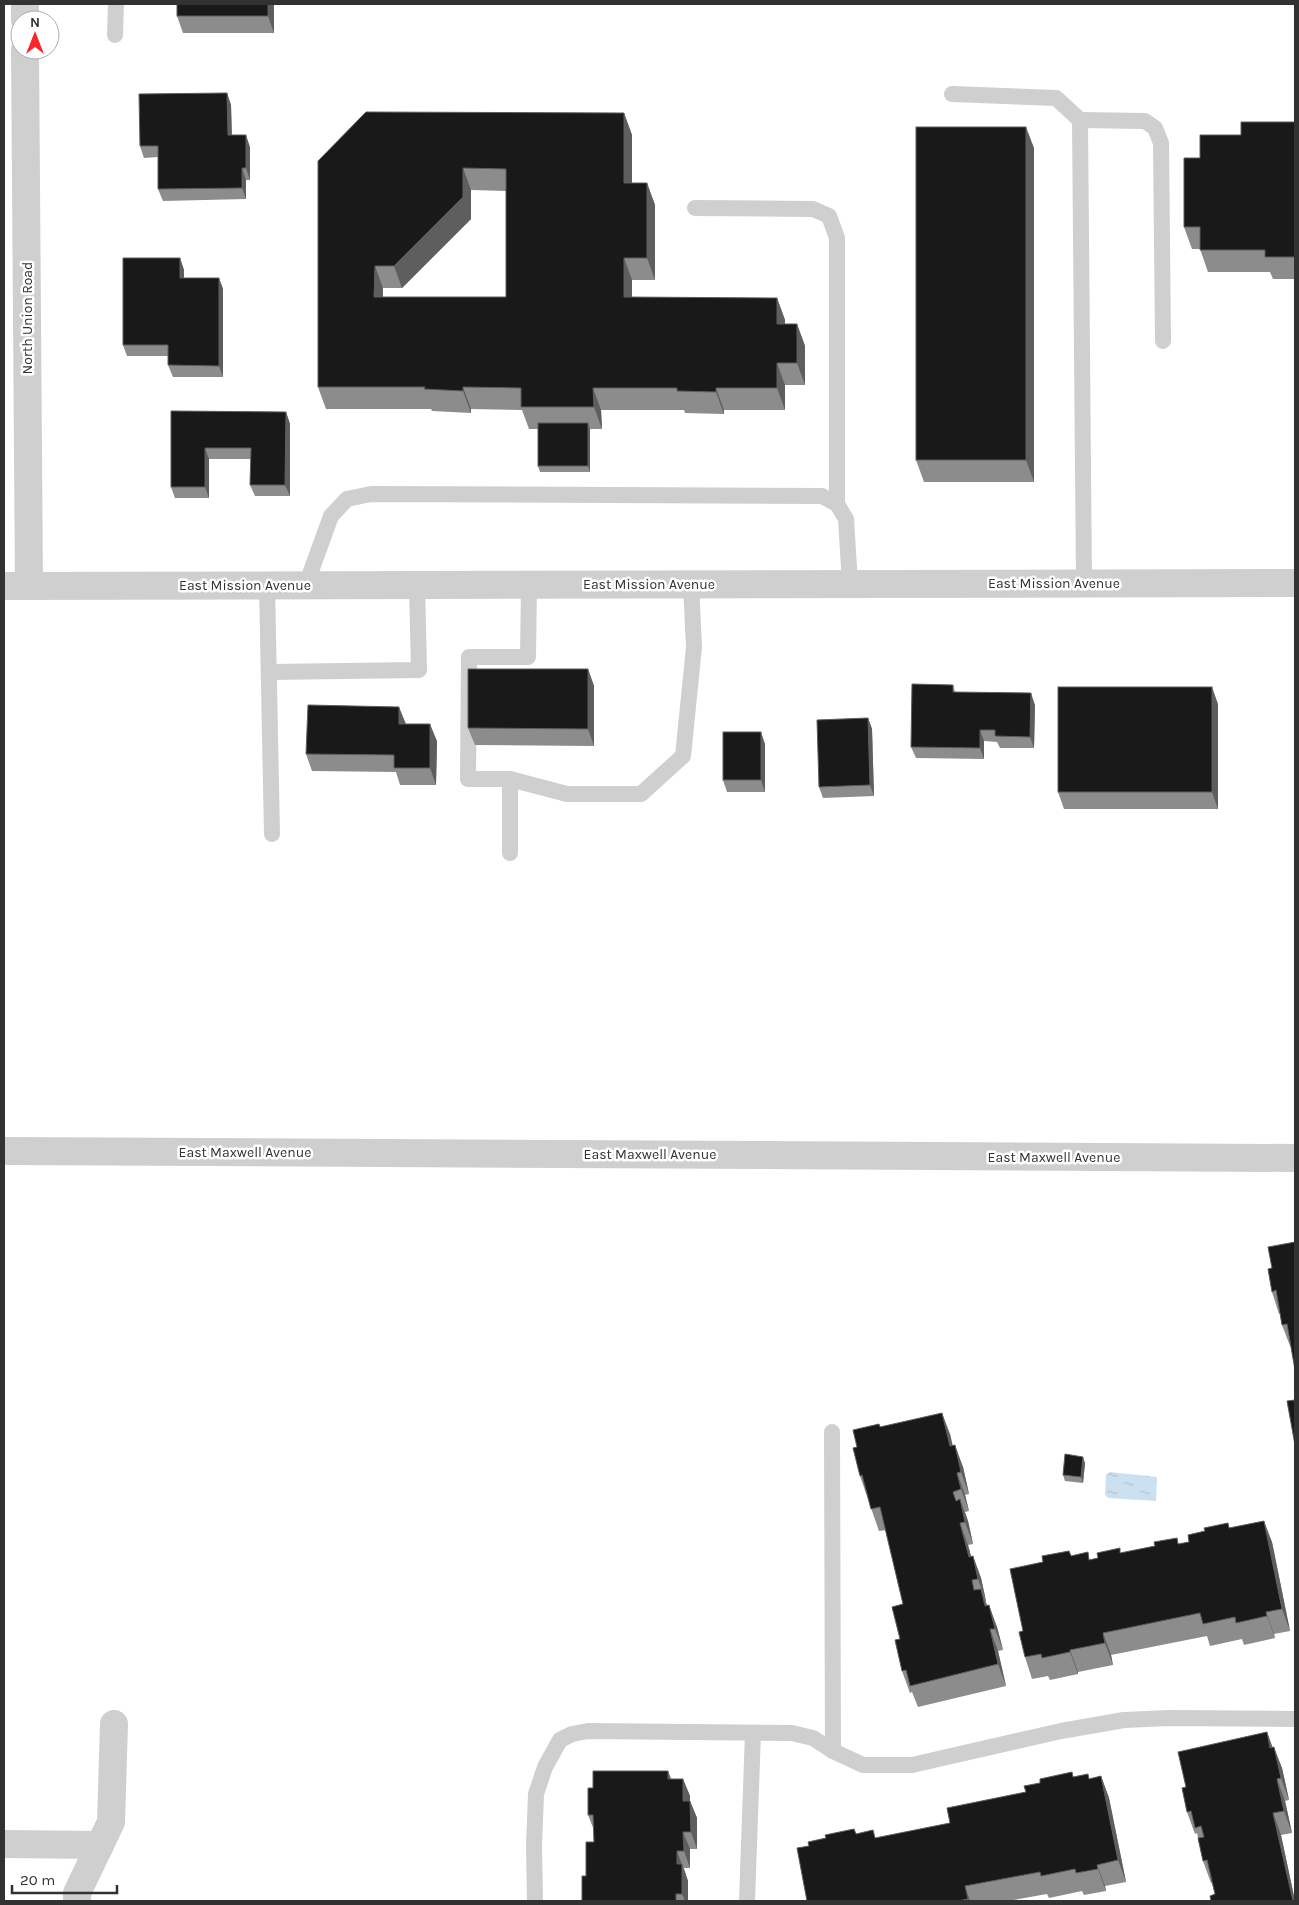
<svg xmlns="http://www.w3.org/2000/svg" width="1299" height="1905" font-family="Karla,sans-serif">
<defs>
<pattern id="water-ripples" width="26" height="14" patternUnits="userSpaceOnUse" patternTransform="scale(1.25)"><rect width="26" height="14" fill="#cbe0f0"/><path d="M2 4q2-2 4 0t4 0M15 11q2-2 4 0t4 0" fill="none" stroke="#afc1ce"/></pattern>
</defs>
<rect width="100%" height="100%" fill="#fff"/>
<polygon fill="url(#water-ripples)" points="1110,1472 1157,1477 1156,1501 1108,1498 1105,1494 1106,1475"/>
<g fill="none" stroke-linecap="round" stroke-linejoin="round">
<g stroke="#cfcfcf" stroke-width="16">
<polyline points="115,35 116,4"/>
<polyline points="952,94 1056,98 1080,120 1084,583"/>
<polyline points="1080,120 1145,121 1155,128 1161,143 1163,341"/>
<polyline points="695,208 813,209 829,216 837,238 837,504"/>
<polyline points="267,585 272,834"/>
<polyline points="306,585 331,516 347,499 371,494 822,496 837,504 846,519 850,584"/>
<polyline points="269,672 419,670 417,585"/>
<polyline points="510,779 567,794 641,794 683,756 694,647 691,584"/>
<polyline points="510,853 510,779 468,779 469,657 528,657 529,585"/>
<polyline points="832,1432 833,1751"/>
<polyline points="535,1901 534,1846 536,1794 545,1767 560,1740 572,1734 588,1731 792,1733 813,1738 833,1751 863,1765 912,1765 1061,1731 1124,1720 1169,1718 1295,1719"/>
<polyline points="747,1901 753,1733"/>
</g>
<g stroke="#cfcfcf" stroke-width="28">
<polyline points="25,4 25,20"/>
<polyline points="25,50 29,586"/>
<polyline points="4,1151 1295,1158"/>
<polyline points="4,1844 100,1845"/>
<polyline points="77,1901 77,1893 111,1822 114,1724"/>
</g>
<polyline stroke="#cfcfcf" stroke-width="28" points="4,586 1295,583"/>
</g>
<g fill="#8c8c8c" fill-rule="evenodd">
<polygon points="274,4 274,33 183,33 177,16"/>
<polygon points="227,93 231,105 232,135 250,147 250,180 246,180 246,199 163,201 158,189 158,157 144,158 140,146"/>
<path d="M624,113L632,135V183H647L655,205V280H632V297L777,298L785,320V324H797L805,346V385H785V410H724V414L685,413L684,410H601L602,429H590V472H540L538,466V429H529L522,410L471,409V413L432,411L431,409H326L318,387V161ZM471,190L506,191V297H383V288H402L471,219Z"/>
<polygon points="1295,122 1295,279 1273,279 1270,272 1208,272 1200,249 1192,249 1184,227 1200,158 1241,135"/>
<polygon points="1034,148 1034,482 924,482 916,460"/>
<polygon points="180,258 184,270 184,278 219,278 223,289 223,377 173,377 168,365 168,356 127,356 123,345"/>
<polygon points="171,411 286,412 290,424 290,496 255,496 250,485 251,459 209,459 209,498 175,498 171,487"/>
<polygon points="588,669 594,686 594,746 475,745 468,728"/>
<polygon points="953,685 955,692 1035,705 1034,748 1000,748 997,742 984,741 984,759 916,758 911,747"/>
<polygon points="1218,704 1218,809 1064,809 1058,792"/>
<polygon points="868,718 872,729 874,796 823,798 819,787"/>
<polygon points="406,724 437,741 436,785 400,785 396,772 312,771 306,754"/>
<polygon points="765,744 765,792 727,792 723,780"/>
<polygon points="1295,1242 1291,1346 1290,1346 1282,1325 1280,1313 1279,1314 1272,1292 1272,1268"/>
<polygon points="880,1427 950,1434 952,1445 963,1467 969,1494 965,1495 969,1511 965,1512 968,1521 973,1544 968,1545 971,1556 973,1556 981,1578 986,1601 985,1601 997,1627 1003,1650 998,1651 1006,1686 918,1707 912,1692 910,1693 902,1671 900,1639 903,1604 886,1530 879,1531 860,1476 857,1447"/>
<polygon points="1085,1463 1083,1483 1065,1481 1063,1475"/>
<polygon points="1228,1523 1229,1528 1272,1542 1290,1631 1274,1634 1275,1638 1244,1645 1242,1639 1210,1646 1207,1636 1111,1655 1113,1665 1078,1672 1078,1674 1050,1680 1048,1676 1032,1679 1025,1657 1023,1631 1043,1562 1069,1551 1071,1556 1090,1560 1122,1553 1179,1544 1189,1542 1205,1531"/>
<polygon points="1267,1732 1272,1747 1282,1768 1289,1800 1285,1801 1292,1833 1281,1835 1295,1901 1215,1894 1212,1883 1211,1883 1203,1861 1198,1838 1197,1833 1195,1834 1187,1812 1186,1787"/>
<polygon points="668,1771 671,1779 683,1779 690,1796 690,1801 697,1818 697,1849 690,1849 690,1868 684,1868 688,1881 688,1901 582,1901 586,1876 594,1842 594,1830 588,1815 593,1788"/>
<polygon points="1101,1776 1109,1798 1126,1882 1105,1886 1106,1891 1084,1895 1082,1891 1049,1898 1047,1894 1008,1901 807,1901 809,1846 826,1838 854,1829 856,1834 876,1838 950,1823 1026,1792 1074,1777 1090,1779"/>
</g>
<g fill="#5e5e5e">
<polygon points="268,4 274,4 274,33 268,16"/>
<polygon points="227,93 231,105 232,147 228,135"/>
<polygon points="624,113 632,135 632,205 624,183"/>
<polygon points="1026,127 1034,148 1034,482 1026,460"/>
<polygon points="246,135 250,147 250,180 246,168"/>
<polygon points="242,168 246,180 246,199 242,188"/>
<polygon points="463,168 471,190 471,219 402,288 394,266"/>
<polygon points="647,183 655,205 655,280 647,258"/>
<polygon points="180,258 184,270 184,289 180,278"/>
<polygon points="624,258 632,280 632,319 624,297"/>
<polygon points="375,266 383,288 382,319 374,297"/>
<polygon points="219,278 223,289 223,377 219,366"/>
<polygon points="777,298 785,320 785,346 777,324"/>
<polygon points="797,324 805,346 805,385 797,363"/>
<polygon points="777,363 785,385 785,410 777,388"/>
<polygon points="463,387 471,409 471,413 463,391"/>
<polygon points="593,388 601,410 602,429 594,407"/>
<polygon points="716,388 724,410 724,414 716,392"/>
<polygon points="286,412 290,424 290,496 285,485"/>
<polygon points="588,423 590,429 590,472 588,466"/>
<polygon points="205,448 209,459 209,498 205,487"/>
<polygon points="588,669 594,686 594,746 588,729"/>
<polygon points="1212,687 1218,704 1218,809 1212,792"/>
<polygon points="1031,693 1035,705 1034,748 1030,737"/>
<polygon points="399,707 406,724 399,724"/>
<polygon points="868,718 872,729 874,796 870,785"/>
<polygon points="430,724 437,741 436,785 430,768"/>
<polygon points="980,730 984,741 984,759 980,748"/>
<polygon points="761,732 765,744 765,792 761,780"/>
<polygon points="942,1413 950,1434 958,1468 950,1446"/>
<polygon points="955,1445 963,1467 969,1494 961,1472"/>
<polygon points="1083,1457 1085,1463 1083,1483 1081,1477"/>
<polygon points="957,1473 965,1495 969,1511 961,1489"/>
<polygon points="960,1499 968,1521 973,1544 965,1522"/>
<polygon points="1264,1521 1272,1542 1290,1631 1282,1609"/>
<polygon points="960,1523 968,1545 977,1579 969,1557"/>
<polygon points="973,1556 981,1578 986,1601 978,1579"/>
<polygon points="981,1589 989,1611 985,1606"/>
<polygon points="989,1605 997,1627 1003,1650 995,1629"/>
<polygon points="1266,1612 1274,1634 1275,1638 1267,1616"/>
<polygon points="990,1629 998,1651 1006,1686 998,1664"/>
<polygon points="1103,1633 1111,1655 1113,1665 1105,1643"/>
<polygon points="1070,1650 1078,1672 1078,1674 1070,1652"/>
<polygon points="1267,1732 1275,1754 1270,1748"/>
<polygon points="1274,1747 1282,1768 1289,1800 1281,1778"/>
<polygon points="668,1771 674,1788 668,1779"/>
<polygon points="1101,1776 1109,1798 1126,1882 1118,1860"/>
<polygon points="683,1779 690,1796 690,1818 683,1801"/>
<polygon points="1277,1779 1285,1801 1292,1833 1284,1811"/>
<polygon points="690,1801 697,1818 697,1849 691,1832"/>
<polygon points="1273,1813 1281,1835 1295,1901 1293,1901"/>
<polygon points="683,1832 690,1849 690,1868 684,1851"/>
<polygon points="677,1851 688,1881 688,1901 685,1901 682,1894 677,1864"/>
<polygon points="1097,1865 1105,1886 1106,1891 1098,1869"/>
<polygon points="965,1886 970,1901 969,1901 968,1899"/>
</g>
<g fill="#191919" stroke="#5e5e5e" fill-rule="evenodd">
<rect x="177" y="4" width="91" height="12"/>
<polygon points="227,93 228,135 246,135 246,168 242,168 242,188 158,189 158,146 140,146 139,94"/>
<path d="M366,112L624,113V183H647V258H624V297L777,298V324H797V363H777V388H716V392L677,391V388H593L594,407H521V388L463,387V391L424,389L425,387H318V161ZM463,168L506,169V297H374L375,266H394L463,197Z"/>
<polygon points="1241,122 1295,122 1295,257 1265,257 1265,250 1200,250 1200,227 1184,227 1184,158 1200,158 1200,135 1241,135"/>
<rect x="916" y="127" width="110" height="333"/>
<polygon points="123,258 180,258 180,278 219,278 219,366 168,365 168,345 123,345"/>
<polygon points="171,411 286,412 285,485 250,485 251,448 205,448 205,487 171,487"/>
<rect x="538" y="423" width="50" height="43"/>
<polygon points="468,669 588,669 588,729 468,728"/>
<polygon points="912,684 953,685 953,692 1031,693 1030,737 995,736 995,730 980,730 980,748 911,747"/>
<rect x="1058" y="687" width="154" height="105"/>
<polygon points="308,705 399,707 399,724 430,724 430,768 394,768 394,755 306,754"/>
<polygon points="868,718 870,785 819,787 817,720"/>
<rect x="723" y="732" width="38" height="48"/>
<polygon points="1295,1242 1295,1370 1287,1324 1282,1325 1276,1290 1272,1292 1268,1269 1272,1268 1268,1247"/>
<polygon points="1295,1400 1295,1445 1287,1401"/>
<polygon points="942,1413 950,1446 955,1445 961,1472 957,1473 961,1489 953,1492 956,1501 960,1499 965,1522 960,1523 969,1557 973,1556 978,1579 972,1580 974,1590 981,1589 985,1606 989,1605 995,1629 990,1629 998,1664 910,1686 906,1670 902,1671 895,1640 900,1639 892,1607 903,1604 880,1507 871,1509 862,1475 860,1476 853,1448 857,1447 853,1430 879,1424 880,1427"/>
<polygon points="1065,1454 1083,1457 1081,1477 1063,1475"/>
<polygon points="1264,1521 1282,1609 1266,1612 1267,1616 1236,1623 1235,1617 1203,1624 1200,1613 1103,1633 1105,1643 1070,1650 1070,1652 1042,1658 1041,1654 1025,1657 1019,1632 1023,1631 1010,1569 1043,1562 1042,1556 1069,1551 1071,1556 1088,1552 1089,1560 1098,1558 1097,1553 1120,1548 1120,1553 1155,1546 1154,1542 1177,1538 1178,1544 1189,1542 1188,1535 1205,1531 1204,1528 1228,1523 1229,1528"/>
<polygon points="1267,1732 1270,1748 1274,1747 1281,1778 1277,1779 1284,1811 1273,1813 1293,1901 1211,1901 1210,1896 1215,1894 1207,1860 1203,1861 1198,1838 1204,1837 1201,1826 1195,1828 1191,1811 1187,1812 1182,1788 1186,1787 1178,1752"/>
<polygon points="593,1771 668,1771 668,1779 683,1779 683,1801 690,1801 691,1832 683,1832 684,1851 677,1851 677,1864 682,1864 682,1894 676,1894 676,1901 582,1901 582,1876 586,1876 586,1842 594,1842 593,1815 588,1815 588,1788 593,1788"/>
<polygon points="1072,1772 1073,1777 1088,1774 1089,1779 1101,1776 1118,1860 1097,1865 1098,1869 1076,1873 1075,1869 1041,1876 1040,1872 965,1886 968,1899 958,1901 807,1901 797,1848 809,1846 808,1842 826,1838 825,1835 854,1829 856,1834 873,1830 875,1838 950,1823 947,1808 1026,1792 1024,1786 1040,1783 1040,1779"/>
</g>
<g text-anchor="middle" stroke-width="5" stroke-linejoin="round" paint-order="stroke">
<g font-size="14" fill="#323232" stroke="#fff">
<text transform="translate(27 318) rotate(-90)" y="5">North Union Road</text>
<text x="1054" y="588">East Mission Avenue</text>
<text x="649" y="589">East Mission Avenue</text>
<text x="245" y="590">East Mission Avenue</text>
<text x="245" y="1157">East Maxwell Avenue</text>
<text x="650" y="1159">East Maxwell Avenue</text>
<text x="1054" y="1162">East Maxwell Avenue</text>
</g>
</g>
<rect width="1299" height="1905" fill="none" stroke="#323232" stroke-width="10"/>
<g transform="translate(35 35)"><circle r="24" fill="#ffffff" stroke="#adadad"/>
<path d="M0-4L9 19L0 12L-9 19Z" fill="#f6272c"/>
<text y="-8" font-size="14" font-weight="bold" text-anchor="middle" fill="#323232">N</text>
</g>
<path d="M12 1885v8h105v-8" fill="none" stroke="#323232" stroke-width="2.5"/>
<text x="20" y="1885" font-size="15" fill="#323232" stroke="#ffffff" stroke-width="4" paint-order="stroke">20 m</text>
</svg>
